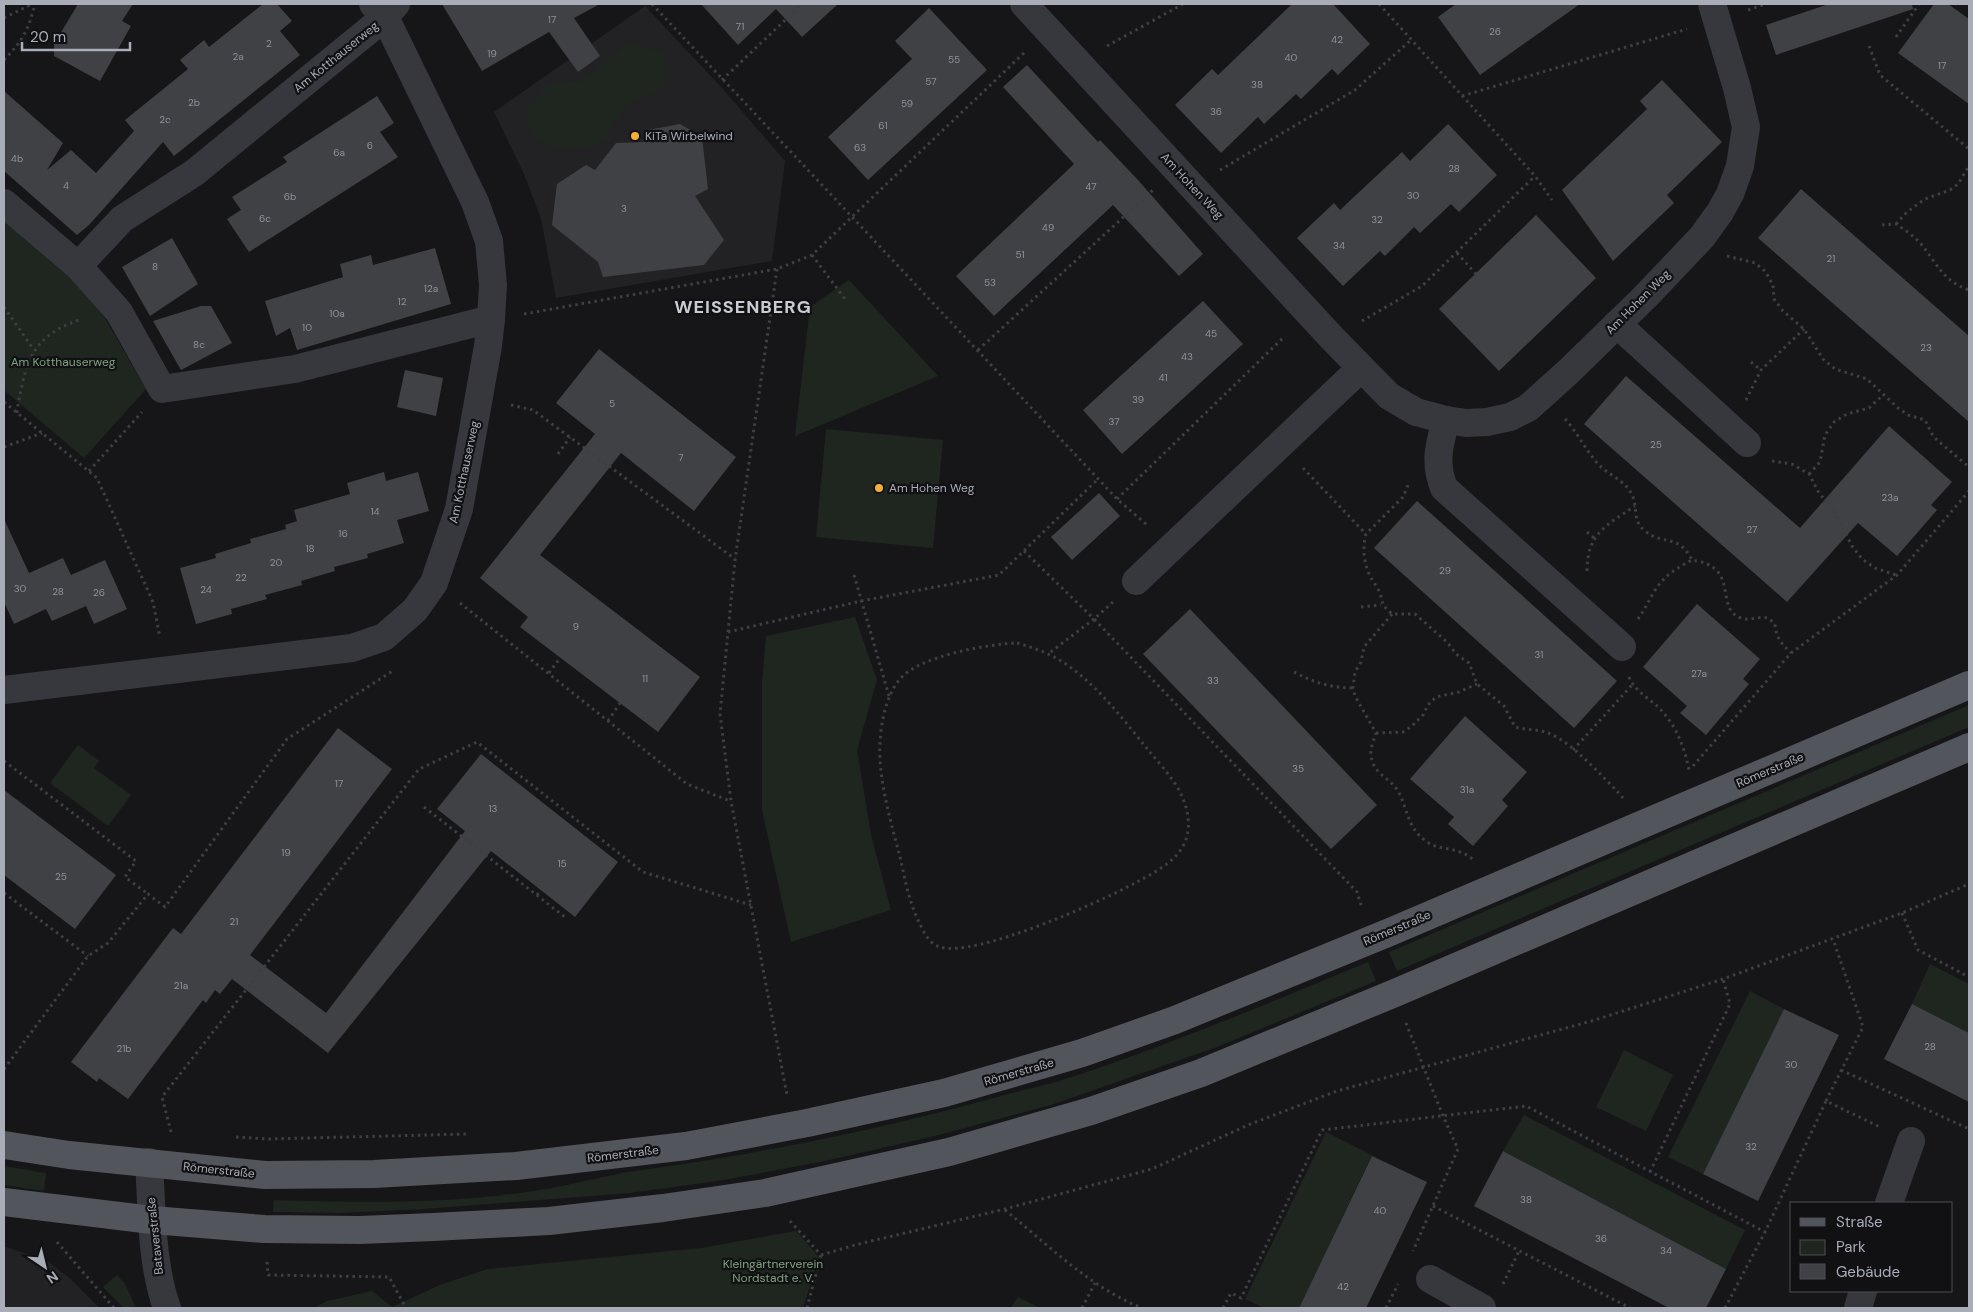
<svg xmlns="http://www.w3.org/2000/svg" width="1973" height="1312" font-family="'DM Sans',sans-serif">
<rect width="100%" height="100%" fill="#161618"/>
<g fill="#222225">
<polygon points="645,6 722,88 785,161 772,261 556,298 541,219 524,174 494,112"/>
<polygon points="4,1246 47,1261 72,1280 99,1308 4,1308"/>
</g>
<g fill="#1e261f">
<polygon points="629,42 662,53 666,72 664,84 652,94 629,104 613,122 606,138 591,147 562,149 538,140 530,131 525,111 550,83 582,81"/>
<polygon points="4,217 80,282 103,315 146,389 84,458 4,390"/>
<polygon points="849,280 938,376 795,436 810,307"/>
<polygon points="826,429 943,440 933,548 816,537"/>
<polygon points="855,617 877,680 857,750 871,835 891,910 791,942 762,810 762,683 766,636"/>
<polygon points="1969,705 1969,727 1397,971 1389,952"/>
<polygon points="78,745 99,761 94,768 131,795 108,826 50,783"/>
<path d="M1368,962L1376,981L1217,1047L1051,1105L935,1136L825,1161L718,1181L629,1193L424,1209L341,1213L273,1212L274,1200C362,1203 452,1204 540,1190C572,1185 603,1176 634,1171C754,1155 873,1131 990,1099C1019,1091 1049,1085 1078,1075C1176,1042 1272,1002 1368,962Z"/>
<polygon points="1930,964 1969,984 1969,1033 1912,1004"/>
<polygon points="1750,991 1784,1009 1703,1174 1668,1157"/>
<polygon points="1624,1050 1673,1075 1646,1131 1596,1107"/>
<polygon points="1524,1115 1745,1230 1726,1269 1503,1151"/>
<polygon points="1326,1132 1372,1155 1299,1308 1264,1308 1245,1299"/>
<polygon points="4,1166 46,1173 44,1191 4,1185"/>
<polygon points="796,1231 819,1257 803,1308 314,1308 327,1301 372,1291 392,1307 440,1285 488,1269 701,1248"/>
<polygon points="117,1275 125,1284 136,1308 124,1308 103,1287"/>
<polygon points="1018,1297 1040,1308 1005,1308 1011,1307"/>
</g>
<g fill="#404145">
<polygon points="78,4 133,4 122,21 131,26 100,81 54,56 54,44"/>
<polygon points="263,4 277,4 292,21 280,31 300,55 174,156 163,142 89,225 77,235 4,171 4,91 63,143 47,170 71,150 96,173 134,131 125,120 188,69 180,60 204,40 209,47"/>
<polygon points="442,4 600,4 574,18 600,56 578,72 549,32 482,71"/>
<polygon points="701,4 838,4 802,37 776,9 738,45"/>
<polygon points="1292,4 1333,4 1370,44 1338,75 1332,69 1301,99 1296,94 1264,124 1258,117 1221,153 1175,105 1212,69 1218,75"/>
<polygon points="1456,4 1580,4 1480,75 1438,17"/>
<polygon points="1829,4 1912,4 1913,9 1776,55 1766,25"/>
<polygon points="1934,4 1948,4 1969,19 1969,104 1898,53"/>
<polygon points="929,8 987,70 868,180 828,137 912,59 895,41"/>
<polygon points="1027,65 1098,142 1100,140 1138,180 1203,254 1179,276 1113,205 994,316 956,276 1074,164 1003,87"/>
<polygon points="1662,80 1722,142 1667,195 1674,203 1613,261 1562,190 1647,109 1640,101"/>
<polygon points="377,96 394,123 380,132 398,157 249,252 227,219 241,210 232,197 287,162 283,157"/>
<polygon points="680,124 702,137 708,189 695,196 724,240 704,265 603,277 598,262 552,225 557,184 586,165 595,170 616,143 644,142 648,130"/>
<polygon points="1448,124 1497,175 1459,212 1451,204 1420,233 1414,227 1385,256 1380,251 1343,286 1297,238 1334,203 1340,210 1402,152 1410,161"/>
<polygon points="1801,189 1969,336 1969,422 1758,238"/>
<polygon points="1536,215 1596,278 1499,371 1439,309"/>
<polygon points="172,238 198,284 150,316 122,267"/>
<polygon points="435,248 451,304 297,350 290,328 276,336 265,301 343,277 340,264 371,255 373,265"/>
<polygon points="1203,301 1243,344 1122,454 1083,410"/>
<polygon points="201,306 211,306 232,343 181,370 153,321"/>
<polygon points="599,349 736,457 694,511 621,453 540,555 700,677 658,732 520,627 528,617 480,578 595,434 556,403"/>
<polygon points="405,370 443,378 436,416 397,407"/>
<polygon points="1626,376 1800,528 1889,426 1952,482 1931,505 1937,510 1897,556 1858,523 1787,602 1584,424"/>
<polygon points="384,472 386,481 418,472 429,511 397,520 404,543 367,554 368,558 334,567 335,571 301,581 302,585 265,595 267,599 231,609 232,614 196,624 180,568 216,558 215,554 251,543 250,539 286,529 285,525 297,521 294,510 350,494 347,483"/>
<polygon points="1099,493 1120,516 1072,560 1051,537"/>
<polygon points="1417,501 1617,681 1574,728 1374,548"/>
<polygon points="4,519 29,573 63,558 71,575 105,560 127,609 94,624 86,606 52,621 46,609 14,624 4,602"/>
<polygon points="1697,604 1760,659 1743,679 1749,684 1706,735 1680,713 1687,706 1643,667"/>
<polygon points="1190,609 1377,805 1331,849 1143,654"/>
<polygon points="1465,716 1527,772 1502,800 1508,806 1473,846 1448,824 1454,817 1410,779"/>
<polygon points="338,728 392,769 250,955 326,1013 465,831 437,809 481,754 618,862 575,917 491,851 328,1053 232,979 220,994 215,990 206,1003 203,1000 128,1099 99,1078 97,1082 71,1062 173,928 181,934"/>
<polygon points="4,790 116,875 75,929 4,875"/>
<polygon points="1912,1004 1969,1033 1969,1102 1884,1059"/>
<polygon points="1784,1009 1839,1035 1758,1201 1703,1174"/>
<polygon points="1503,1151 1726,1269 1706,1308 1669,1308 1474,1206"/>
<polygon points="1372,1156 1427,1182 1387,1265 1366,1308 1299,1308"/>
</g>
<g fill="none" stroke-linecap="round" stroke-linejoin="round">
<g stroke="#3d3f44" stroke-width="3" stroke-dasharray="2.5 4" stroke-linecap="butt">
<polyline points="652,4 1117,499 1147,525"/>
<polyline points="1379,4 1535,176 1552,200"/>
<polyline points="1748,10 1766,4"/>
<polyline points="4,18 32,4"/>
<polyline points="1896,37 1919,4"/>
<polyline points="1107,46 1183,4"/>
<polyline points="1869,46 1880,75 1969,149"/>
<path d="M4,60C23,40 28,31 35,4"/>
<polyline points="722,80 802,4"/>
<polyline points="1462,96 1687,29"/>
<polyline points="1220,170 1355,90 1411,40"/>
<polyline points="1896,224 1907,212 1925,199 1950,190 1958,184 1969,166"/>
<path d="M1882,225L1896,224C1905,230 1914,236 1921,244C1938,265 1943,281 1969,290"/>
<polyline points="1457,253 1476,274"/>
<polyline points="812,255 845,299"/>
<polyline points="1727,256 1755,263 1765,271 1773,285 1774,299 1783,311 1804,329 1823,359 1835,369 1867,379 1898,408 1908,415 1925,420 1932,434 1937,440 1969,467"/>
<polyline points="777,269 735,560 720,714 731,801 787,1095"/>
<polyline points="4,307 34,350"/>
<polyline points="524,314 777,269 812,255 1025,52"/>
<polyline points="1362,321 1422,286 1535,176"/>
<polyline points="978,350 1153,190"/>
<polyline points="1751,362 1761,370"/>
<polyline points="1746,400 1761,370 1804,329"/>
<polyline points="4,402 97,478 153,602 160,638"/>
<polyline points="511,405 533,410 735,559"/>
<path d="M17,413C18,403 20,395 22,385C30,348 45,331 82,319"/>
<path d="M1565,419C1578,433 1586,451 1599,465C1609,475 1625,481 1631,493C1639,506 1631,520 1645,531C1663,546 1678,533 1692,560C1697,561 1703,562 1707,564C1735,576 1717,610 1741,618C1749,621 1759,616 1768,618L1775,624C1776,638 1781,643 1791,653"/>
<polyline points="4,447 42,433"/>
<polyline points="558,454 570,437"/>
<polyline points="1772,461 1792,464 1809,474 1819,493 1835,512 1852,546 1862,559 1875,568 1896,575"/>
<polyline points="1303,468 1366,534"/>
<polyline points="89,471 142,412"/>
<polyline points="1809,474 1820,462 1825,435 1834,422 1847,414 1869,408 1883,395"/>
<path d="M1408,485L1403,497L1366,534C1362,548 1364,565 1371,578C1373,582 1377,586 1379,591C1385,606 1379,602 1392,614H1415L1447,642L1456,654L1469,663L1477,684L1504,706L1515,727C1526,730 1537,729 1548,733C1570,741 1599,773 1616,790L1623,798"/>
<polyline points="1117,499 1285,336"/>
<polyline points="1587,532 1594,538"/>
<polyline points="1024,551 1094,619 1048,654"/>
<path d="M1587,571C1587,533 1607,525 1635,506"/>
<polyline points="854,575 889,696"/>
<polyline points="1113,602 1094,619 1357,892 1362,908"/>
<polyline points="460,603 687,784 730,801"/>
<polyline points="1361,607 1381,605"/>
<path d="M1392,614L1364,647L1361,662L1355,672L1353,688L1355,696L1376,733C1374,740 1370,748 1371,755C1373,775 1390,777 1398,791C1408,809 1407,828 1426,841C1440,852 1457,845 1475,861"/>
<path d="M1638,619C1647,607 1652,592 1662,581C1670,572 1681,566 1692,560"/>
<polyline points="728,632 861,601 999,575 1098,479"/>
<path d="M1017,643C1038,649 1057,656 1074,670C1103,692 1126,723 1149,751C1159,763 1171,776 1179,790C1186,804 1191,819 1187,836C1181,860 1155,872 1135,883C1100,902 975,958 940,947C929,944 923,931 919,922C909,902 905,879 900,857C891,822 878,779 880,743C881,722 886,696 900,679C919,656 988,644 1017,643Z"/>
<path d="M1294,672C1313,682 1331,688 1353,688"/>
<polyline points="549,673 560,658"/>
<path d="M1629,677C1634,689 1646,697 1656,705C1675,723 1684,745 1689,770"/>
<polyline points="608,721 620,703"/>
<polyline points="1376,733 1403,732 1412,726 1423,715 1428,705 1436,697 1459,692 1477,684"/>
<polyline points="1573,750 1632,685"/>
<polyline points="4,761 136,861 125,877 148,894"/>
<polyline points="1693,766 1791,653 1897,575 1969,491"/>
<polyline points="424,807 566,918"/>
<polyline points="468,841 472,836"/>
<polyline points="4,893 88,956"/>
<polyline points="537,895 540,891"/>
<polyline points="1902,913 1918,950 1969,977"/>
<polyline points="1406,1023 1443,1116 1458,1149 1413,1251"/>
<polyline points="4,1069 88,956 108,943 148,894 165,907 287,739 394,670"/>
<polyline points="1841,1070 1969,1129"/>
<polyline points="1826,1101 1863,1027 1833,939"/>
<polyline points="171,1132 162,1097 419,769 477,742 643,872 751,905"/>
<polyline points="236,1137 268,1139 467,1134"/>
<polyline points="1650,1172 1730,1004 1723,979"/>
<polyline points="1433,1206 1630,1308"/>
<path d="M1005,1210C1047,1244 1091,1288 1142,1308"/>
<polyline points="790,1221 821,1255"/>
<polyline points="57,1242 114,1308"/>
<polyline points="821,1255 855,1245 1005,1209 1152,1169 1248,1125 1337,1091 1595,1020 1723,979 1902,913 1969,884"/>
<polyline points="267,1262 268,1275 389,1277 406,1308"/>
<polyline points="1503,1284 1519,1251"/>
<polyline points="807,1308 821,1255"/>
<polyline points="1082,1308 1095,1283"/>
<polyline points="1223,1308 1231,1293 1241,1298 1322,1130 1526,1106 1765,1232"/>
<polyline points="1386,1308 1398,1284"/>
<polyline points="1725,1308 1765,1232 1826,1101 1882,1128"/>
</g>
<g stroke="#37383d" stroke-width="28">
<polyline points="396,4 385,17 194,173 122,219 78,266 119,312 162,389 295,369 491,319"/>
<polyline points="1024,4 1332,338 1389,396 1416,412 1446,420 1466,423 1487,422 1510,417 1528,408 1568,372 1645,297 1702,237 1720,212 1730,194 1740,166 1746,127 1737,88 1712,4"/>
<polyline points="4,203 78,266"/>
<polyline points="1617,324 1747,443"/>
<path d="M1446,420C1439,446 1434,462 1444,488L1622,647"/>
<polyline points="1136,581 1361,368"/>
<polyline points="4,690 352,648 384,637 415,610 434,583 459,509 488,346 491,319 493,285 489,241 475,202 385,17 373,4"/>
<path d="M149,1162C152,1210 151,1263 167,1308"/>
<polyline points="1889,1203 1911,1141"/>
<polyline points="1430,1279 1482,1308"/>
<polyline points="1858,1308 1863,1291"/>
</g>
<g stroke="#53555c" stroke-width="28">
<polyline points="4,1145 69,1155 265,1175 374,1174 516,1166 686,1146 807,1123 944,1093 1082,1053 1175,1020 1390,932 1969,685"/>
<polyline points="4,1202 152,1220 264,1229 360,1230 433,1227 549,1221 663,1208 765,1193 949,1152 1091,1111 1201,1073 1395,993 1969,747"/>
</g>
</g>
<g fill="#f2b134" stroke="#111113" stroke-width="2">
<circle cx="635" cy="136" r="5"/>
<circle cx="879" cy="488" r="5"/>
</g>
<g text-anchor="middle" stroke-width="4.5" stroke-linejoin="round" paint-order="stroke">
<g font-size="10" fill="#8e929b">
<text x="552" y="23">17</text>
<text x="740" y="30">71</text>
<text x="1495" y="35">26</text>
<text x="1337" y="43">42</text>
<text x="269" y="47">2</text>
<text x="492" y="57">19</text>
<text x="238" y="60">2a</text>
<text x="1291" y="61">40</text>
<text x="954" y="63">55</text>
<text x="1942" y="69">17</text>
<text x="931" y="85">57</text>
<text x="1257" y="88">38</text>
<text x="194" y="106">2b</text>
<text x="907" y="107">59</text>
<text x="1216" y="115">36</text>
<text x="165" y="123">2c</text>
<text x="883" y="129">61</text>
<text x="370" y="149">6</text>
<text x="860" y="151">63</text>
<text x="339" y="156">6a</text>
<text x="17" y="162">4b</text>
<text x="1454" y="172">28</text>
<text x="66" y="189">4</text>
<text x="1091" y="190">47</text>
<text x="1413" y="199">30</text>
<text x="290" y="200">6b</text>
<text x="624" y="212">3</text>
<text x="265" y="222">6c</text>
<text x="1377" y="223">32</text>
<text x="1048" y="231">49</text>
<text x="1339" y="249">34</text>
<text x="1020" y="258">51</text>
<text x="1831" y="262">21</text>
<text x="155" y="270">8</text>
<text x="990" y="286">53</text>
<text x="431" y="292">12a</text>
<text x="402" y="305">12</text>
<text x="337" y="317">10a</text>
<text x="307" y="331">10</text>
<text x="1211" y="337">45</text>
<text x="199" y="348">8c</text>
<text x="1926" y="351">23</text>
<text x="1187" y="360">43</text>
<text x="1163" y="381">41</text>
<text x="1138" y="403">39</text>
<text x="612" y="407">5</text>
<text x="1114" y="425">37</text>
<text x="1656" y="448">25</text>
<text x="681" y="461">7</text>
<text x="1890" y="501">23a</text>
<text x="375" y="515">14</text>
<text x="1752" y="533">27</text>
<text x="343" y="537">16</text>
<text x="310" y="552">18</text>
<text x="276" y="566">20</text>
<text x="1445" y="574">29</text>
<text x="241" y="581">22</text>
<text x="20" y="592">30</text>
<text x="206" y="593">24</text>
<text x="58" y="595">28</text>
<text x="99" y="596">26</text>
<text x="576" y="630">9</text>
<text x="1539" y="658">31</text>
<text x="1699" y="677">27a</text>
<text x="645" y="682">11</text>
<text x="1213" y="684">33</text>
<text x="1298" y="772">35</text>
<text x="339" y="787">17</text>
<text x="1467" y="793">31a</text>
<text x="493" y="812">13</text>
<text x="286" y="856">19</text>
<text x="562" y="867">15</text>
<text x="61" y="880">25</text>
<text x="234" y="925">21</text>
<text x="181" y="989">21a</text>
<text x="1930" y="1050">28</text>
<text x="124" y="1052">21b</text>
<text x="1791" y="1068">30</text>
<text x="1751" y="1150">32</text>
<text x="1526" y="1203">38</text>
<text x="1380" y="1214">40</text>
<text x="1601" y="1242">36</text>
<text x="1666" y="1254">34</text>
<text x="1343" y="1290">42</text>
</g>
<g font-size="12" fill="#a8adb8" stroke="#111113">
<text transform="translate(336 57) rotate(-39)" y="4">Am Kotthauserweg</text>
<text transform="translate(1192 186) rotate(47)" y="4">Am Hohen Weg</text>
<text transform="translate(1638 302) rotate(-45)" y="4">Am Hohen Weg</text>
<text transform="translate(464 472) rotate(-78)" y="4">Am Kotthauserweg</text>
<text transform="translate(1770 770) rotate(-23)" y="4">Römerstraße</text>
<text transform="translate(1397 928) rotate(-23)" y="4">Römerstraße</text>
<text transform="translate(1019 1072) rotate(-16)" y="4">Römerstraße</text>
<text transform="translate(623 1154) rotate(-7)" y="4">Römerstraße</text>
<text transform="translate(219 1170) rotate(6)" y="4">Römerstraße</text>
<text transform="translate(155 1236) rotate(-96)" y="4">Bataverstraße</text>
</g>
<g font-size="12" fill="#a8adb8" stroke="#111113" text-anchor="start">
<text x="645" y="140">KiTa Wirbelwind</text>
<text x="889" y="492">Am Hohen Weg</text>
</g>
<g font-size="12" fill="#7fa381" stroke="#111113">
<text x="63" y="366">Am Kotthauserweg</text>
<text x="773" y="1268">Kleingärtnerverein<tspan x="773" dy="14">Nordstadt e. V.</tspan></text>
</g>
<g font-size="18" font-weight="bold" letter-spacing="1" fill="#c9ccd4" stroke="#111113">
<text x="743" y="313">WEISSENBERG</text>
</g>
</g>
<rect width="1973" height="1312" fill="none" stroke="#a8adb8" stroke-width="10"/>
<rect x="1790" y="1202" width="162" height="90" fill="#111113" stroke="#4d4f55"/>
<rect x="1800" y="1218" width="25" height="8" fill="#53555c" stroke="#4d4f55"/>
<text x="1836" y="1227" font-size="15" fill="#a8adb8">Straße</text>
<rect x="1800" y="1240" width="25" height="15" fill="#1e261f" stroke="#4d4f55"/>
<text x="1836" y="1252" font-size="15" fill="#a8adb8">Park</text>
<rect x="1800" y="1264" width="25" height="15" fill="#404145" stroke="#4d4f55"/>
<text x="1836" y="1277" font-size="15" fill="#a8adb8">Gebäude</text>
<g transform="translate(45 1267) rotate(145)" stroke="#111113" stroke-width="4" paint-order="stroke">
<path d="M0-4L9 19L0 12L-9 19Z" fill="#a8adb8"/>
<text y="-8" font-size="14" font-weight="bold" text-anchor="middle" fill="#a8adb8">N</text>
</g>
<path d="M22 42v8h108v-8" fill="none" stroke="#a8adb8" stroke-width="2.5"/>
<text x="30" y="42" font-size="15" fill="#a8adb8" stroke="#111113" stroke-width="4" paint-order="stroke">20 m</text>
</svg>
